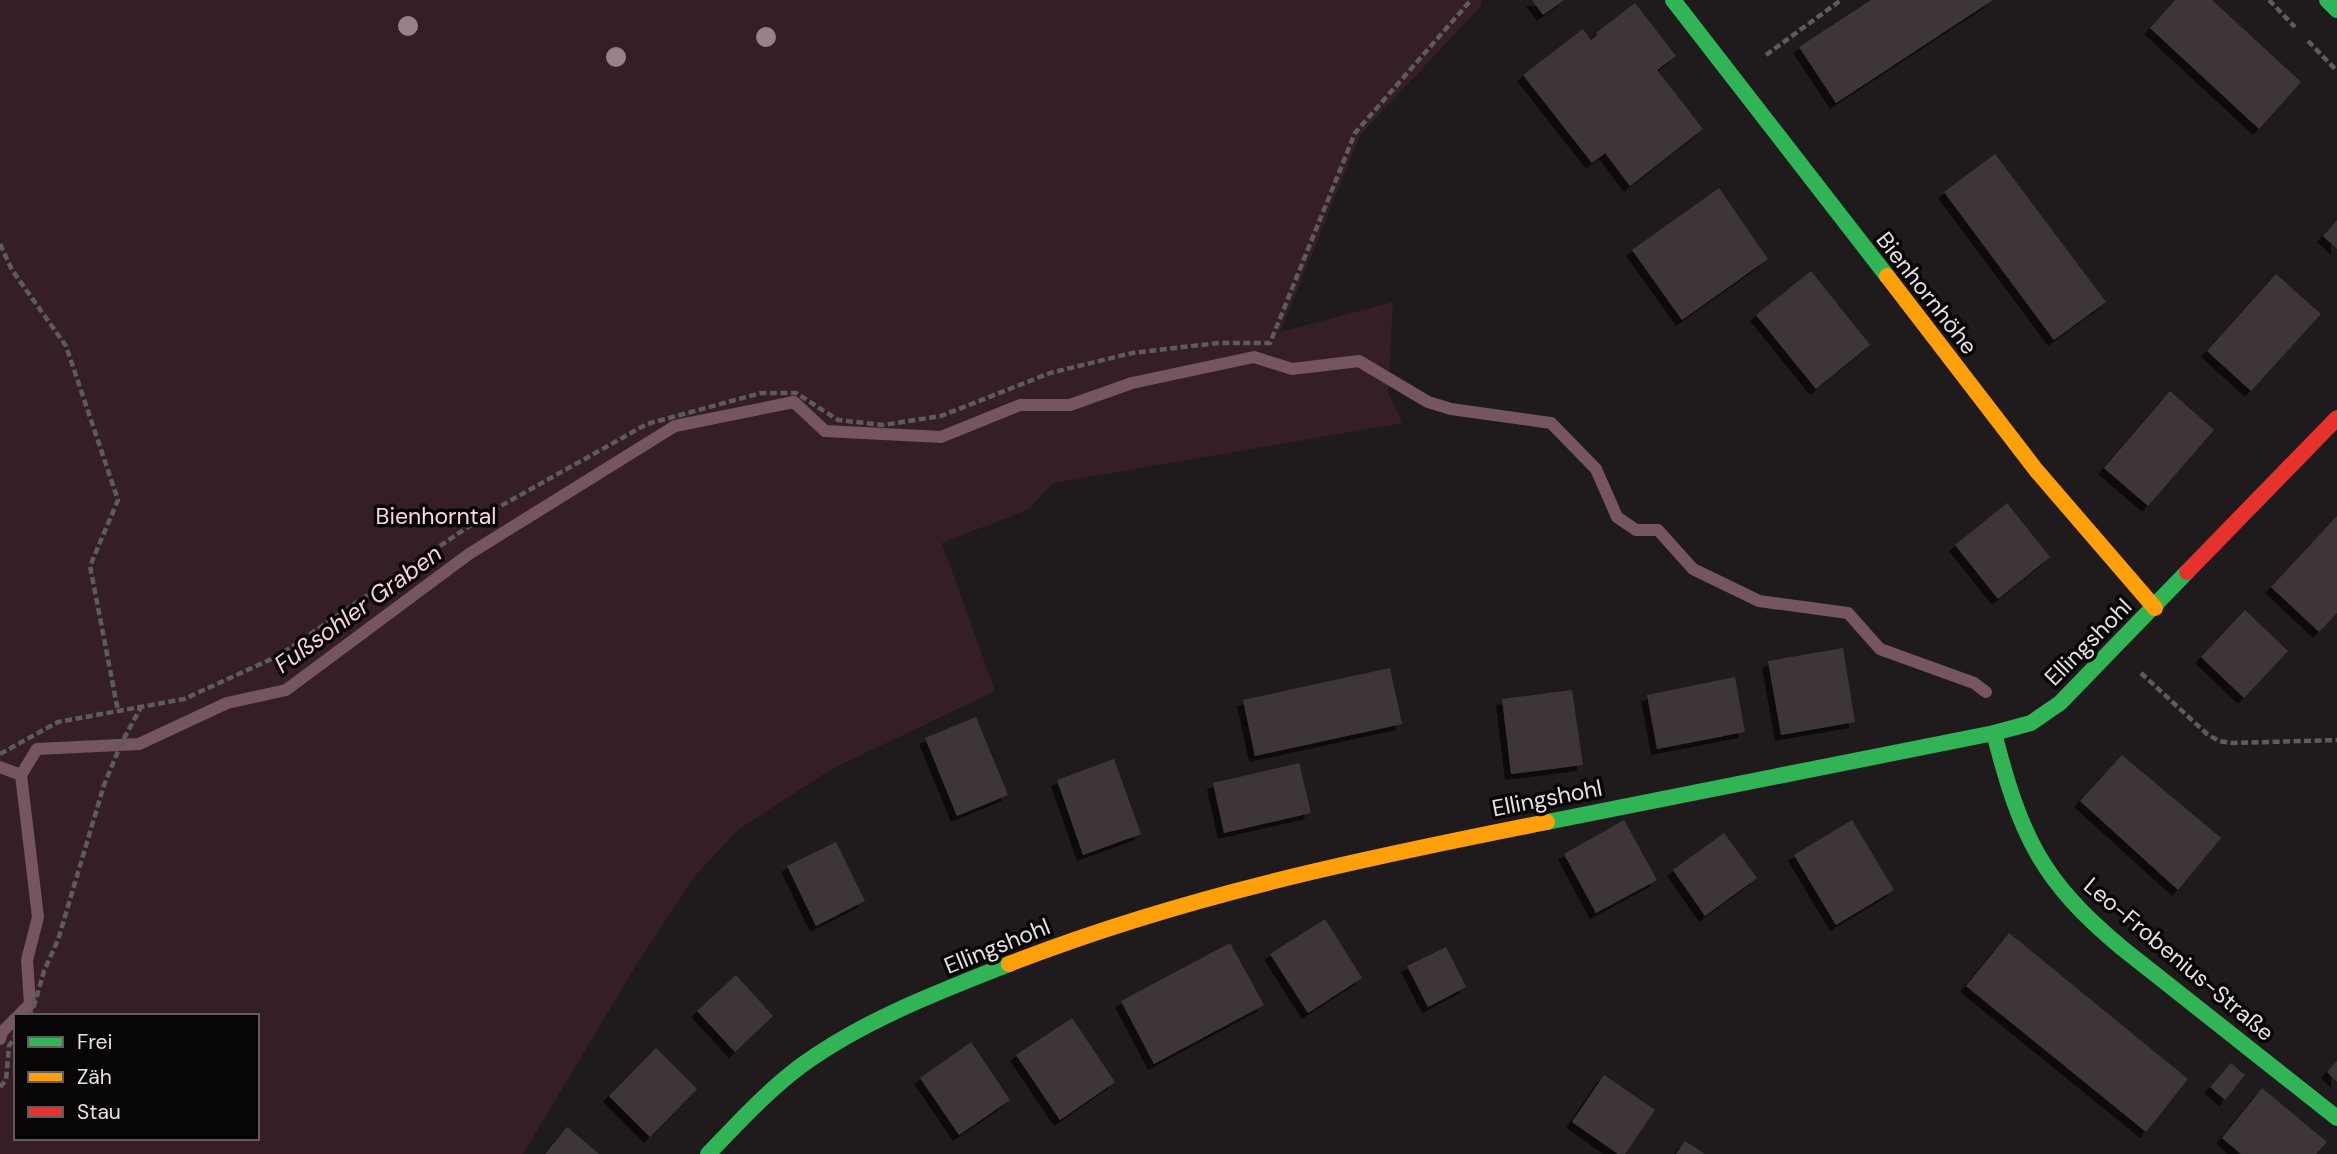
<svg xmlns="http://www.w3.org/2000/svg" width="2337" height="1154" font-family="'DM Sans',sans-serif">
<defs>
<filter id="shadow"><feDropShadow dx="-6" dy="6" stdDeviation="0" flood-color="#0009"/></filter>
</defs>
<rect width="100%" height="100%" fill="#1f1a1c"/>
<path fill="#351e27" fill-rule="evenodd" d="M0,0H1482L1481,6L1361,134L1280,332L1393,302L1388,393L1403,423L1053,483L1029,509L942,543L995,691L830,770L738,830L694,877L638,962L523,1154H0ZM16,1016H257V1138H16Z"/>
<g fill="none" stroke-linecap="round" stroke-linejoin="round">
<g stroke="#755562" stroke-width="12">
<polyline points="0,767 21,775 38,917 27,960 30,1004 18,1016"/>
<polyline points="21,775 37,749 139,744 227,703 286,690 469,554 675,426 794,402 825,431 941,437 1020,405 1070,405 1132,383 1254,357 1292,369 1359,361 1428,402 1451,409 1551,423 1596,469 1617,517 1636,530 1658,530 1693,569 1759,601 1848,613 1880,649 1974,683 1986,692"/>
<polyline points="0,1039 2,1032 16,1018"/>
</g>
</g>
<g fill="#3e3639" filter="url(#shadow)">
<polygon points="1532,0 1564,0 1543,15"/>
<polygon points="1871,0 1993,0 1836,103 1799,47"/>
<polygon points="2175,0 2212,0 2301,82 2259,129 2150,28"/>
<polygon points="1635,3 1676,56 1657,70 1703,129 1630,186 1605,153 1592,163 1523,75 1583,29 1591,40 1597,35 1596,33"/>
<polygon points="1995,154 2106,302 2054,340 1944,192"/>
<polygon points="1719,188 1768,259 1682,320 1632,250"/>
<polygon points="2337,220 2337,249 2323,236"/>
<polygon points="1811,271 1870,345 1816,389 1756,315"/>
<polygon points="2276,274 2321,314 2251,391 2207,351"/>
<polygon points="2170,391 2214,430 2148,506 2104,468"/>
<polygon points="2007,503 2050,557 1998,599 1955,545"/>
<polygon points="2337,516 2337,613 2319,632 2271,587"/>
<polygon points="2245,610 2288,651 2244,698 2201,657"/>
<polygon points="1843,648 1855,722 1781,735 1768,661"/>
<polygon points="1390,668 1402,724 1255,756 1243,700"/>
<polygon points="1735,677 1745,732 1657,749 1647,695"/>
<polygon points="1572,690 1583,765 1511,774 1502,699"/>
<polygon points="976,717 1008,795 957,816 925,738"/>
<polygon points="2122,755 2221,838 2178,890 2080,801"/>
<polygon points="1114,759 1141,834 1083,855 1057,780"/>
<polygon points="1299,763 1311,813 1224,833 1213,783"/>
<polygon points="1624,820 1657,880 1596,913 1564,854"/>
<polygon points="1852,820 1894,890 1836,925 1794,855"/>
<polygon points="1724,833 1757,878 1705,916 1673,870"/>
<polygon points="836,842 865,901 816,926 787,866"/>
<polygon points="1325,919 1362,978 1308,1013 1270,954"/>
<polygon points="2009,933 2188,1079 2146,1132 1966,986"/>
<polygon points="1230,943 1264,1005 1154,1064 1121,1001"/>
<polygon points="1446,947 1466,987 1428,1007 1407,966"/>
<polygon points="736,975 773,1016 735,1052 697,1011"/>
<polygon points="1072,1018 1115,1082 1060,1120 1016,1055"/>
<polygon points="971,1042 1010,1100 959,1135 920,1078"/>
<polygon points="656,1048 697,1089 650,1137 609,1096"/>
<polygon points="2337,1061 2337,1082 2327,1072"/>
<polygon points="2231,1063 2245,1075 2225,1100 2210,1087"/>
<polygon points="1604,1075 1655,1110 1625,1154 1618,1154 1572,1122"/>
<polygon points="2262,1088 2327,1142 2316,1154 2241,1154 2222,1138"/>
<polygon points="567,1127 599,1154 545,1154"/>
<polygon points="1685,1141 1705,1154 1676,1154"/>
</g>
<g fill="none" stroke-linecap="round" stroke-linejoin="round">
<g stroke="#5e5b5d" stroke-width="4.5" stroke-dasharray="7 3.5" stroke-linecap="butt">
<polyline points="2269,0 2295,27"/>
<polyline points="2308,41 2337,71"/>
<polyline points="1766,55 1841,0"/>
<polyline points="0,244 12,270 66,346 118,500 90,566 118,711"/>
<polyline points="2141,673 2207,734 2219,741 2233,743 2337,740"/>
<polyline points="0,754 58,722 184,699 278,656 490,512 647,424 761,393 796,393 838,420 883,425 941,416 1050,373 1132,353 1218,343 1270,343 1355,133 1471,0"/>
<polyline points="28,1016 34,1006 44,971 58,940 104,785 121,744 141,707"/>
<polyline points="0,1087 6,1080 9,1046 16,1035"/>
</g>
<g stroke="#30b455" stroke-width="16">
<polyline points="1673,0 1887,276"/>
<polyline points="2327,0 2337,10"/>
<path d="M1994,733C2020,834 2040,880 2122,948L2337,1118"/>
<polyline points="1547,822 1994,733 2031,723 2060,703 2187,572"/>
<path d="M708,1154C738,1123 767,1091 802,1065C864,1020 938,992 1009,964"/>
</g>
<g stroke="#ff9f0a" stroke-width="16">
<polyline points="1887,276 2036,470 2155,608"/>
<path d="M1009,964C1182,896 1365,858 1547,822"/>
</g>
<polyline stroke="#e5322d" stroke-width="16" points="2187,572 2337,418"/>
</g>
<g fill="#998089">
<circle cx="408" cy="26" r="10"/>
<circle cx="766" cy="37" r="10"/>
<circle cx="616" cy="57" r="10"/>
</g>
<g text-anchor="middle" stroke-width="7" stroke-linejoin="round" paint-order="stroke">
<g font-size="23" fill="#e6e0e2" stroke="#080506">
<text transform="translate(1927 293) rotate(52)" y="8">Bienhornhöhe</text>
<text transform="translate(2088 642) rotate(-45)" y="8">Ellingshohl</text>
<text transform="translate(1547 798) rotate(-11)" y="8">Ellingshohl</text>
<text transform="translate(997 946) rotate(-22)" y="8">Ellingshohl</text>
<text transform="translate(2179 959) rotate(40)" y="8">Leo-Frobenius-Straße</text>
</g>
<g font-size="23" fill="#fcd4e3" stroke="#080506">
<text x="436" y="524">Bienhorntal</text>
</g>
<g font-size="24" font-style="italic" fill="#f7cfde" stroke="#080506">
<text transform="translate(358 609) rotate(-36)" y="8">Fußsohler Graben</text>
</g>
</g>
<rect x="14" y="1014" width="245" height="126" fill="#080506" stroke="#615d5e" stroke-width="2"/>
<rect x="28" y="1037" width="35" height="10" fill="#30b455" stroke="#615d5e" stroke-width="2"/>
<text x="77" y="1049" font-size="21" fill="#e6e0e2">Frei</text>
<rect x="28" y="1072" width="35" height="10" fill="#ff9f0a" stroke="#615d5e" stroke-width="2"/>
<text x="77" y="1084" font-size="21" fill="#e6e0e2">Zäh</text>
<rect x="28" y="1107" width="35" height="10" fill="#e5322d" stroke="#615d5e" stroke-width="2"/>
<text x="77" y="1119" font-size="21" fill="#e6e0e2">Stau</text>
</svg>
